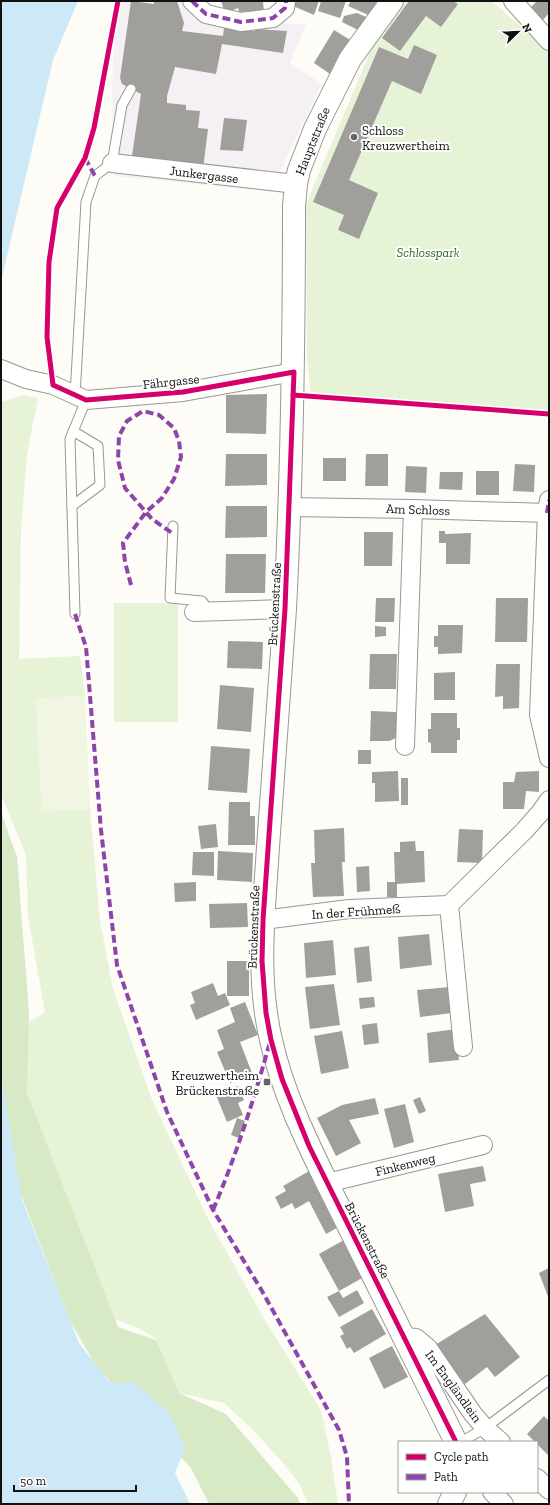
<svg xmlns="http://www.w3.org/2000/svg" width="550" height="1505" font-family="'Zilla Slab',serif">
<rect width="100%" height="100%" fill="#fdfcf7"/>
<polygon fill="#f5f0f3" points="115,1 186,1 199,20 306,24 290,63 322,84 280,171 278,192 114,176 112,90"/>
<g fill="#e7f3d7">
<polygon points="405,1 492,1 512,19 549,47 549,414 311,397 307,358 306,204 373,45 384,28"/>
<polygon points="24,395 38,398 27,454 21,533 19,659 80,656 85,696 36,698 42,811 90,809 100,920 113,989 151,1097 206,1215 263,1317 321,1410 331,1457 338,1504 308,1504 300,1485 284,1464 252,1429 224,1403 170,1391 159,1361 156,1339 139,1328 103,1315 72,1270 18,1055 26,1023 45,1013 28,916 26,855 1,794 1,402"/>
<rect x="114" y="603" width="64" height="119"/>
</g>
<polygon fill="#d8eac5" points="1,812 17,857 29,1013 27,1093 118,1327 156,1340 179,1393 226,1414 298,1498 300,1504 209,1504 191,1468 98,1369 71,1323 21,1195 1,1091"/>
<polygon fill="#f0f6e1" points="85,696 90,809 42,811 36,698"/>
<g fill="#cde8f7">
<polygon points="1,1 78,1 53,60 1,282"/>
<polygon points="1,1072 22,1200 79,1343 109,1382 135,1383 168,1411 185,1448 175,1473 190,1504 1,1504"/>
</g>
<g fill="#a19f9c">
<polygon points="131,1 154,4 154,1 177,1 184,23 182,31 223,36 224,28 255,31 255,29 287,31 283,53 222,44 216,74 175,67 167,96 167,103 186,105 186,110 200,111 198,128 208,129 203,169 131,163 141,94 122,84 120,78"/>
<polygon points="221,1 263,1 264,13 252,16 250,11 239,12 238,8 225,13"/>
<polygon points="295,1 319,1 314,15 293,6"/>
<polygon points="321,1 346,1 340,18 318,11"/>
<polygon points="351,1 383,1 373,17 348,6"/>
<polygon points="409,1 453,1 458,4 441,27 426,16 400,51 382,38"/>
<polygon points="537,1 549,1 549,13 542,21 530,8"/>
<polygon points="357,13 371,19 365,28 360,26 358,30 342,22 344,16"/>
<polygon points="334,30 355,43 333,76 314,63"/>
<polygon points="414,45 437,55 421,94 392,81 349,180 378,193 359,239 338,230 344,215 313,202 379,47 408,59"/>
<polygon points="224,118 247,120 243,151 220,150"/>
<polygon points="267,394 266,434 226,433 226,395"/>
<polygon points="226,454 267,454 267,485 225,486"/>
<polygon points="366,454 388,454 388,486 365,486"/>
<rect x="323" y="458" width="23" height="23"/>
<polygon points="515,464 535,465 534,492 513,491"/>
<polygon points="406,466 427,467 426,493 405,492"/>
<rect x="476" y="471" width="23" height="24"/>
<polygon points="440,472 463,472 462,490 439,489"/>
<polygon points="226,506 267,506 267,537 225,538"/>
<polygon points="439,531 445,531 445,534 471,533 470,564 446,564 446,543 439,543"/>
<polygon points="364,532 393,532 392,566 364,566"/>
<polygon points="226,554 266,554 265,593 225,593"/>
<polygon points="376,598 395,598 394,622 375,622"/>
<polygon points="496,598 528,598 527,642 495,642"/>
<polygon points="438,625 463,625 462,653 438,654 438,647 434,647 434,636 438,636"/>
<polygon points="375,626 386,627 386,636 375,637"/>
<polygon points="228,641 263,642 262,669 227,668"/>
<polygon points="370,654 397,654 396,689 369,689"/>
<polygon points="496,664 520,664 519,708 503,709 503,696 495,697"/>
<polygon points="455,672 455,700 434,700 434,673"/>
<polygon points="220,685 254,688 251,732 217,729"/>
<polygon points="371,711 396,712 396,738 389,741 370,741"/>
<polygon points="431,713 457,713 457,728 460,728 460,740 457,740 457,753 431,753 431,743 428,742 428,729 431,729"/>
<polygon points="211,746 250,749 247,793 208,790"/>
<rect x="358" y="750" width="13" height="14"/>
<polygon points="398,771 399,801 375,802 375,783 372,783 372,772"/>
<polygon points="539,771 539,792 526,791 524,809 503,809 503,782 514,782 516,772"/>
<rect x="401" y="778" width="7" height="27"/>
<polygon points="229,802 250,802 250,816 255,816 255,845 228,845"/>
<polygon points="216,824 218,847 201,849 198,826"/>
<polygon points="344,828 345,862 342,862 344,896 313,897 311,863 315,863 314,830"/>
<polygon points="459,829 483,830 482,863 457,862"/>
<polygon points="415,841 416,851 424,851 425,882 397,884 397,897 387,897 387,882 395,882 394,852 400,852 400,842"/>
<polygon points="218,851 253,853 252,882 217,880"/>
<polygon points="193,852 214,852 214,876 192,875"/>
<polygon points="369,866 370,891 357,892 356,867"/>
<polygon points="196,882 196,901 175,902 174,883"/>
<polygon points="247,903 248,927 210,928 209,904"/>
<polygon points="429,934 432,965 400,969 398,937"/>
<polygon points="333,940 336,975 306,978 304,943"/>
<polygon points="369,946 372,981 357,983 354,948"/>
<rect x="227" y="961" width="22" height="35"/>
<polygon points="213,983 218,996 225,993 230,1005 196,1020 190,1005 195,1003 191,992"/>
<polygon points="334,984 340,1025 310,1029 305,987"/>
<polygon points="450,987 452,1013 420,1017 417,990"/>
<polygon points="374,997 375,1007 360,1009 359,998"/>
<polygon points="245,1002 258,1035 240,1042 252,1073 230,1083 217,1052 224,1049 217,1030 235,1022 230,1008"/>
<polygon points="377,1023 379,1043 364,1045 362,1025"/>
<polygon points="456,1029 459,1060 429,1063 427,1033"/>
<polygon points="342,1031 349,1068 321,1074 314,1036"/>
<polygon points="238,1086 244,1100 238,1103 243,1115 227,1122 216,1095"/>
<polygon points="420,1097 426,1111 419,1114 413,1100"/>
<polygon points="375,1098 379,1114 349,1120 361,1143 336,1156 317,1118 342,1105"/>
<polygon points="405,1104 414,1142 394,1148 384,1109"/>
<polygon points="237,1118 245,1121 239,1138 231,1135"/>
<polygon points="483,1166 486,1181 470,1184 474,1206 445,1212 438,1174"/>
<polygon points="311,1170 342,1225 326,1234 309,1201 295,1209 292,1203 281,1209 275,1197 286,1191 283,1186"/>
<polygon points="344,1240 364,1277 339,1291 319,1254"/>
<polygon points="549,1268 549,1299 539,1273"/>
<polygon points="357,1290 364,1303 339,1317 327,1297 339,1291 343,1298"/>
<polygon points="372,1309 386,1334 354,1353 350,1347 347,1349 340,1336 344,1334 340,1327"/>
<polygon points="485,1314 520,1357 495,1377 487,1367 465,1384 435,1345"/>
<polygon points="392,1346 408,1377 384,1389 369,1358"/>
<polygon points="544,1416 549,1421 549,1456 537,1444 537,1442 535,1442 527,1434"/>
</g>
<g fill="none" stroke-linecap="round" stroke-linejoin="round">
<g stroke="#979795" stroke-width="11">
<g id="service">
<polyline points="75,396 86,202 95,176 112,163 122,105 131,89"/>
<polyline points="72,506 100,485 98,446 73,431"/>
<polyline points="173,526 170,598 202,601 209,611"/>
<polyline points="75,614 70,439 86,400"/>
<polyline points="461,1442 485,1428 549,1380"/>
</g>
</g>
<g stroke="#979795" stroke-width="20">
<g id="minor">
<polyline points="192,1 206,14 241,22 273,18 285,8 286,1"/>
<polyline points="513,1 549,41"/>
<polyline points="112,163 296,184"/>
<polyline points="1,369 26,379 53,385 86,400 183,392 294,372"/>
<polyline points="549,500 547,513 539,715 549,758"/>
<polyline points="290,507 413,509 547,513"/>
<polyline points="194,612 285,609"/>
<polyline points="405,746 413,509"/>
<polyline points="449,905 463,1047"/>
<polyline points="263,920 349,909 449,905 524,831 540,813 549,800"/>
<polyline points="327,1183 483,1145"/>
<polyline points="404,1337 416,1338 428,1348 473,1414 485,1428 501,1442"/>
<polyline points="537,1478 549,1490"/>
<polyline points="492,1492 504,1504"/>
</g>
</g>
<g stroke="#979795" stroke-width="24">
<g id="tertiary">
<path d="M392,1L350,59L315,129L299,170L296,184L294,206C294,341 292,475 285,609C280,689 274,768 268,847C264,912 256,977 271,1040C282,1090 305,1138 327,1183L456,1442"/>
<polyline points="449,1504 455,1492"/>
</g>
</g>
<use href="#service" stroke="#fffffe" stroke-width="9"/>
<use href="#minor" stroke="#fffffe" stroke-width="18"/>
<use href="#tertiary" stroke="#fffffe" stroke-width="22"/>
<g stroke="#8e44ad" stroke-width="4" stroke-dasharray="8 4" stroke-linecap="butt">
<polyline points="192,1 206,14 241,22 273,18 285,8 286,1"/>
<polyline points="85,158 95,176"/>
<polyline points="547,513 549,500"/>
<polyline points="131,585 125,562 123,543 146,512 162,498 174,479 181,457 179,441 174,428 159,415 143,411 127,421 119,436 118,460 125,488 152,519 172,533"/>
<polyline points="75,614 86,647 101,830 117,965 167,1112 213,1210 262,1291 339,1430 347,1457 349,1504"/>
<path d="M213,1210C236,1156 254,1099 270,1042"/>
</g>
<g stroke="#fff" stroke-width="8">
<g id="cycleway">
<polyline points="118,1 94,128 85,158 57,208 49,262 47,337 53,385 86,400 183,392 294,372 285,609 263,920 262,961 266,1013 271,1040 282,1079 309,1146 456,1442"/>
<polyline points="293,395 549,414"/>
</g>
</g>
<use href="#cycleway" stroke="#d6006c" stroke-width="5"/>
</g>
<g fill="#646362" stroke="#fff" stroke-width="1.5">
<circle cx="354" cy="137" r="4"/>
<rect x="263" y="1078" width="8" height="8" rx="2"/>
</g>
<g text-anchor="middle" stroke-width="4" stroke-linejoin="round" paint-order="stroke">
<g font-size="13" fill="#111" stroke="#fff" text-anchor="start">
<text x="362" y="135">Schloss<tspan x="362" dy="15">Kreuzwertheim</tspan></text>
<text x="259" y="1080" text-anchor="end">Kreuzwertheim<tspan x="259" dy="15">Brückenstraße</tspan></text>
</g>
<g font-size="13" fill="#111" stroke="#fff">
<text transform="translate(312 141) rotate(-68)" y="5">Hauptstraße</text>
<text transform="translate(204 174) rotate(7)" y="5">Junkergasse</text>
<text transform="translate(171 381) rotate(-6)" y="5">Fährgasse</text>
<text transform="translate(418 509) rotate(2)" y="5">Am Schloss</text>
<text transform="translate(274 604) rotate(-87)" y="5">Brückenstraße</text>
<text transform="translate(356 911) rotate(-4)" y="5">In der Frühmeß</text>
<text transform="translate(253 927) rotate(-88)" y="5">Brückenstraße</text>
<text transform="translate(405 1164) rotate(-14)" y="5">Finkenweg</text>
<text transform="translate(368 1240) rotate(63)" y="5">Brückenstraße</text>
<text transform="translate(454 1386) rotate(54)" y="5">Im Engländlein</text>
</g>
<g font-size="13" font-style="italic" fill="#2f6b1f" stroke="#fff">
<text x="428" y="257">Schlosspark</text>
</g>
</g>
<rect width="550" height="1505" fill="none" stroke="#111111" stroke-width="4"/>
<rect x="398" y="1441" width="140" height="52" fill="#ffffff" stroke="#a0a0a0"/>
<rect x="406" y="1454" width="20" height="6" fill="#d6006c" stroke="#a0a0a0"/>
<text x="434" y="1461" font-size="12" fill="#111111">Cycle path</text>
<rect x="406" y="1474" width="20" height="6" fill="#8e44ad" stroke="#a0a0a0"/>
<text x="434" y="1481" font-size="12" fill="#111111">Path</text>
<g transform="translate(518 32) rotate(67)" stroke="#ffffff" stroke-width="3" paint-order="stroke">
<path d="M0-3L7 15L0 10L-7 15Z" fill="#111111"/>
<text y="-6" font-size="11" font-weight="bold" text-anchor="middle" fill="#111111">N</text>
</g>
<path d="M14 1485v6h122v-6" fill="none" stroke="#111111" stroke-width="2"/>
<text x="20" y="1485" font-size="12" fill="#111111" stroke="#ffffff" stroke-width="3" paint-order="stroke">50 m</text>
</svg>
